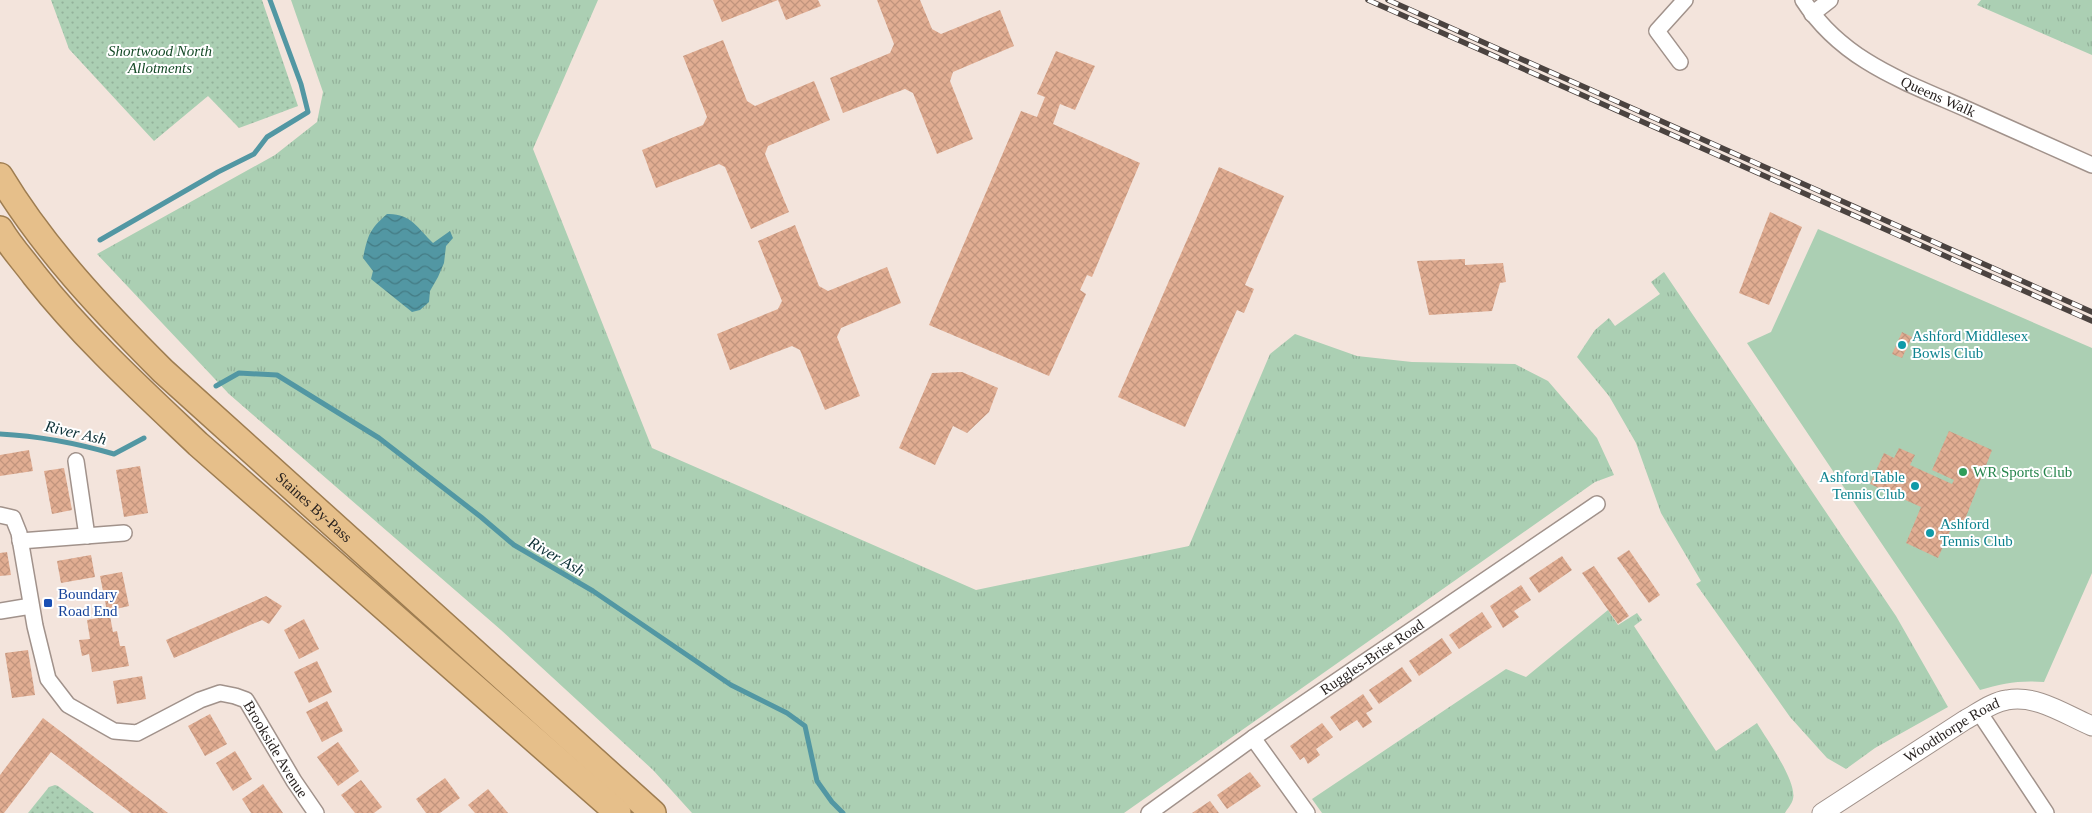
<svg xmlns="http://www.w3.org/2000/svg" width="2092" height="813" font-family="Georgia,serif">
<defs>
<pattern id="grass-tufts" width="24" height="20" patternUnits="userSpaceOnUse" patternTransform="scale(1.25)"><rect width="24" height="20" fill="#abcfb3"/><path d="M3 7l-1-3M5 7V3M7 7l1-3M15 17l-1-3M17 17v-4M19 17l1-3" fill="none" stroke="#93b19a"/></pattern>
<pattern id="garden-dots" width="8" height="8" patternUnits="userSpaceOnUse" patternTransform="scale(1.25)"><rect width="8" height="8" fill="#abcfb3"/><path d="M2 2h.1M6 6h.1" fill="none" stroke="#93b19a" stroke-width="1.8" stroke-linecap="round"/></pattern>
<pattern id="water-waves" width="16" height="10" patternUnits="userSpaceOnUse" patternTransform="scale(1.25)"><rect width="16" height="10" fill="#5297a3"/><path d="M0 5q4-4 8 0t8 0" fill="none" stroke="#447b84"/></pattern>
<pattern id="building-cross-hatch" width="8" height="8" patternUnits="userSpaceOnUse" patternTransform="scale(1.25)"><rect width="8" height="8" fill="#e1ad92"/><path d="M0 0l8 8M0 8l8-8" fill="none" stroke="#c1947d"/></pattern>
</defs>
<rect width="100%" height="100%" fill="#f3e4dc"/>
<g fill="url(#grass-tufts)">
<polygon points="291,0 598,0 533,149 652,448 976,590 1189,546 1270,354 1295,334 1357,356 1412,362 1515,364 1548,381 1597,438 1614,475 1595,482 1124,813 692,813 653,770 501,630 229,394 97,254 275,155 317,122 323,92"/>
<polygon points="1981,0 2092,0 2092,55 1977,5"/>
<polygon points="1664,272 1896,616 1948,707 1875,748 1846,769 1827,758 1790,717 1696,584 1701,581 1661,513 1636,443 1609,396 1577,357 1595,330 1609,318 1615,326 1660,294 1651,282"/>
<path d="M1608,610L1618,625L1637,613L1642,620L1634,626L1716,751L1757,723C1767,740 1797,781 1793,799C1792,804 1787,809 1785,813H1322L1312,799L1506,669L1526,677Z"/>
</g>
<g fill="url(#garden-dots)">
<polygon points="51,0 262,0 298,106 239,128 208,96 154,141 69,49"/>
<polygon points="55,785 58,786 94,813 28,813 49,787"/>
</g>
<path fill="#abcfb3" d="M1818,229L2092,348V573L2044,682C2021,680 2002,683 1980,690L1747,343L1771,332Z"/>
<path fill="url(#water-waves)" d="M387,214C410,213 418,228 433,243L450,231L453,238L446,246L444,263L438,277L430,291L429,302L420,310L412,312L371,279L373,271L363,258C368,235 369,230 387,214Z"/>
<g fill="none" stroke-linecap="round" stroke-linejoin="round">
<g stroke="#5297a3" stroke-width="5">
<polyline points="100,240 218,172 254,154 267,137 308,112 301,84 270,0"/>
<polyline points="216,386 239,373 277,375 379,438 481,517 514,545 593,591 731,685 787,713 805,726 817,781 832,802 843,813"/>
<path d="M0,434C39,436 76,443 114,454L144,438"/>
</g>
</g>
<g fill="url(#building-cross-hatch)">
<polygon points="713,0 818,0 821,6 786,20 778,0 722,22"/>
<polygon points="877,0 920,0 932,29 941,34 1000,10 1014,46 953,72 950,81 973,139 937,154 913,93 905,89 843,113 830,78 890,53 894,44"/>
<polygon points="723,40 747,101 755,106 814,81 830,120 768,146 765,154 789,212 751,229 725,167 719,164 656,188 642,150 703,125 707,117 683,56"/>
<polygon points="1056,51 1095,66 1075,110 1060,104 1053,124 1140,163 1092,277 1087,275 1080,290 1086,294 1049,376 929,325 1021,111 1037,117 1045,97 1037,94"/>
<polygon points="1219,167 1284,196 1245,285 1254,289 1244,313 1237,310 1185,427 1118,397"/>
<polygon points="1770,212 1802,227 1769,305 1739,293"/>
<polygon points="795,225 819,286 828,291 887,267 901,303 841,328 837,337 860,396 825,410 800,350 792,346 730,370 717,334 778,309 782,301 758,241"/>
<polygon points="1465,259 1465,265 1503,263 1506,282 1500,283 1492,311 1429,315 1417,261"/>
<polygon points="1902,332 1912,337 1902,358 1892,354"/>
<polygon points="962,372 998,388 989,412 967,433 953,426 935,465 899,448 932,373"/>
<polygon points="1949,431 1992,450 1964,522 1955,520 1938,558 1906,543 1921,507 1870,484 1884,453 1894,458 1899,448 1915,455 1910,465 1952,484 1954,480 1932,470"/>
<polygon points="29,450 33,471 0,476 0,455"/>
<polygon points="140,466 148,513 124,517 116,470"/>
<polygon points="64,468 72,510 52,514 44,471"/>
<polygon points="1629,550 1660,595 1649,603 1617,558"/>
<polygon points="7,552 11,575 0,576 0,553"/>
<polygon points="91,555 95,577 61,583 57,561"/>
<polygon points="1562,556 1572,570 1539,593 1529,578"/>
<polygon points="1594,566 1629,616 1618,624 1582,573"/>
<polygon points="122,572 129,606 107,611 100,576"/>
<polygon points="1521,585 1531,600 1514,611 1519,617 1503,628 1490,606"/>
<polygon points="266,596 282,606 269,624 262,620 174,658 166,640"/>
<polygon points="1482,612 1492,627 1459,649 1449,635"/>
<polygon points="110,616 113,632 117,631 120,646 125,646 129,666 92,672 89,654 82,656 79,640 90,639 87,620"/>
<polygon points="304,619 319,649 299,659 284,630"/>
<polygon points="1442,638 1452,653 1419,676 1409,661"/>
<polygon points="28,650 35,695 12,698 5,653"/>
<polygon points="317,661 332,692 309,703 294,672"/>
<polygon points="1402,667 1412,681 1379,704 1369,690"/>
<polygon points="142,676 146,699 117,704 113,681"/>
<polygon points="1363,694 1373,709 1366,713 1372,722 1363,728 1357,720 1340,731 1330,717"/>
<polygon points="327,701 343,731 322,742 306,712"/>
<polygon points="210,714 227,744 205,756 188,726"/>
<polygon points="43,718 168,813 131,813 51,752 4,813 0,813 0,775"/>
<polygon points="1322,723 1333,737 1316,749 1320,755 1308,764 1304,757 1300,760 1290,746"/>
<polygon points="338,742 359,771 338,786 317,757"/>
<polygon points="235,751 252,779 233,791 216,763"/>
<polygon points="1250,772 1261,786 1227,809 1217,795"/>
<polygon points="445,778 460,798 440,813 426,813 416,799"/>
<polygon points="361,780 382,807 374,813 355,813 341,795"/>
<polygon points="263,784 283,813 251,813 242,799"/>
<polygon points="488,789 508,813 475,813 468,805"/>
<polygon points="1210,801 1219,813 1192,813"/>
</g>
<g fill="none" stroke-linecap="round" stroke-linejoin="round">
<g stroke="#a1928b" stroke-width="18">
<g id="minor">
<path id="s1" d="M1803,0C1843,62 1906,82 1971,111C2011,129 2052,147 2092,165"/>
<polyline points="1812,14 1830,0"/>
<polyline points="1680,62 1657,31 1685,0"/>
<polyline points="76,461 87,536"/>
<path id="s2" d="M0,515L13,518L19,533L35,626L48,679L68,705L114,731L137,733L200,700L220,693L235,696L246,700L294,781L316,813"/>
<polyline points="20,541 124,533"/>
<polyline points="0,611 31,606"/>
<polyline points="1979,712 2046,813"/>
<polyline points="1253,738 1307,813"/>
<path id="s3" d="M1149,813L1253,738L1597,504"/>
</g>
</g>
<g stroke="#a1928b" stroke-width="21">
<g id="tertiary">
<path id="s4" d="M1822,813L1965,720C1978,713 1992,702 2007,700C2036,694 2066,715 2092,726"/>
</g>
</g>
<g stroke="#9e7d51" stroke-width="28">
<g id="trunk">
<path id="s5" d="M0,176C44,249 103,311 163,371L653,813"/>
<path d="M0,229C10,246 23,260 35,276C83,337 141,390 198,444L618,813"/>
</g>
</g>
<use href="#minor" stroke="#fff" stroke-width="15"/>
<use href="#tertiary" stroke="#fff" stroke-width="19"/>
<use href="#trunk" stroke="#e6bf8a" stroke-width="25"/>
<g stroke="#4b4340" stroke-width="5.5">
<g id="rail">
<polyline points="1368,0 2092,321"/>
<polyline points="1388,0 2092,312"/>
</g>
</g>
<use href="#rail" stroke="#fff" stroke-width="4" stroke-dasharray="11" stroke-linecap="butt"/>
</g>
<g fill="#0f9aa8" stroke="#fff" stroke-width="2">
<circle cx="1902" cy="345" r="5"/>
<circle cx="1915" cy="486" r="5"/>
<circle cx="1930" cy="533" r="5"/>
</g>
<circle fill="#2e9e5b" stroke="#fff" stroke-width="2" cx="1963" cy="472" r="5"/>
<rect fill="#1a4fb4" stroke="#fff" stroke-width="2" x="43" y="598" width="10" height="10" rx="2.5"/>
<g text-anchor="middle" stroke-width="4" stroke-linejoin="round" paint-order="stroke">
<g font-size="15" font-style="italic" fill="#164b28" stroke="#fff">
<text x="160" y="56">Shortwood North<tspan x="160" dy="17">Allotments</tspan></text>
</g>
<g font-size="15" fill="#251f1d" stroke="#fff">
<text dy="5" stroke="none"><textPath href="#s1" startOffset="169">Queens Walk</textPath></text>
<text dy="5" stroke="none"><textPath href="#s5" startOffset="458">Staines By-Pass</textPath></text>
<text dy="5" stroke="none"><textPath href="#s3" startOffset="272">Ruggles-Brise Road</textPath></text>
<text dy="5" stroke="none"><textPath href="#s4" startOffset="154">Woodthorpe Road</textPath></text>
<text dy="5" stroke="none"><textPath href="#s2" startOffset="464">Brookside Avenue</textPath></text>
</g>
<g font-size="15" fill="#0d838f" stroke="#fff" text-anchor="start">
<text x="1912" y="341">Ashford Middlesex<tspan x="1912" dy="17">Bowls Club</tspan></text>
<text x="1905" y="482" text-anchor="end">Ashford Table<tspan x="1905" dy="17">Tennis Club</tspan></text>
<text x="1940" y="529">Ashford<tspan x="1940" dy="17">Tennis Club</tspan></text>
</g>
<g font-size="15" fill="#27864d" stroke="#fff" text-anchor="start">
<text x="1973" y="477">WR Sports Club</text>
</g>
<g font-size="15" fill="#164399" stroke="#fff" text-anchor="start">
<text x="58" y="599">Boundary<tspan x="58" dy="17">Road End</tspan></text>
</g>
<g font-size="16" font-style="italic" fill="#0d3036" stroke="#fff">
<text transform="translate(76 432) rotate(13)" y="6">River Ash</text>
<text transform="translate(557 556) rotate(30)" y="6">River Ash</text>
</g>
</g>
</svg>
